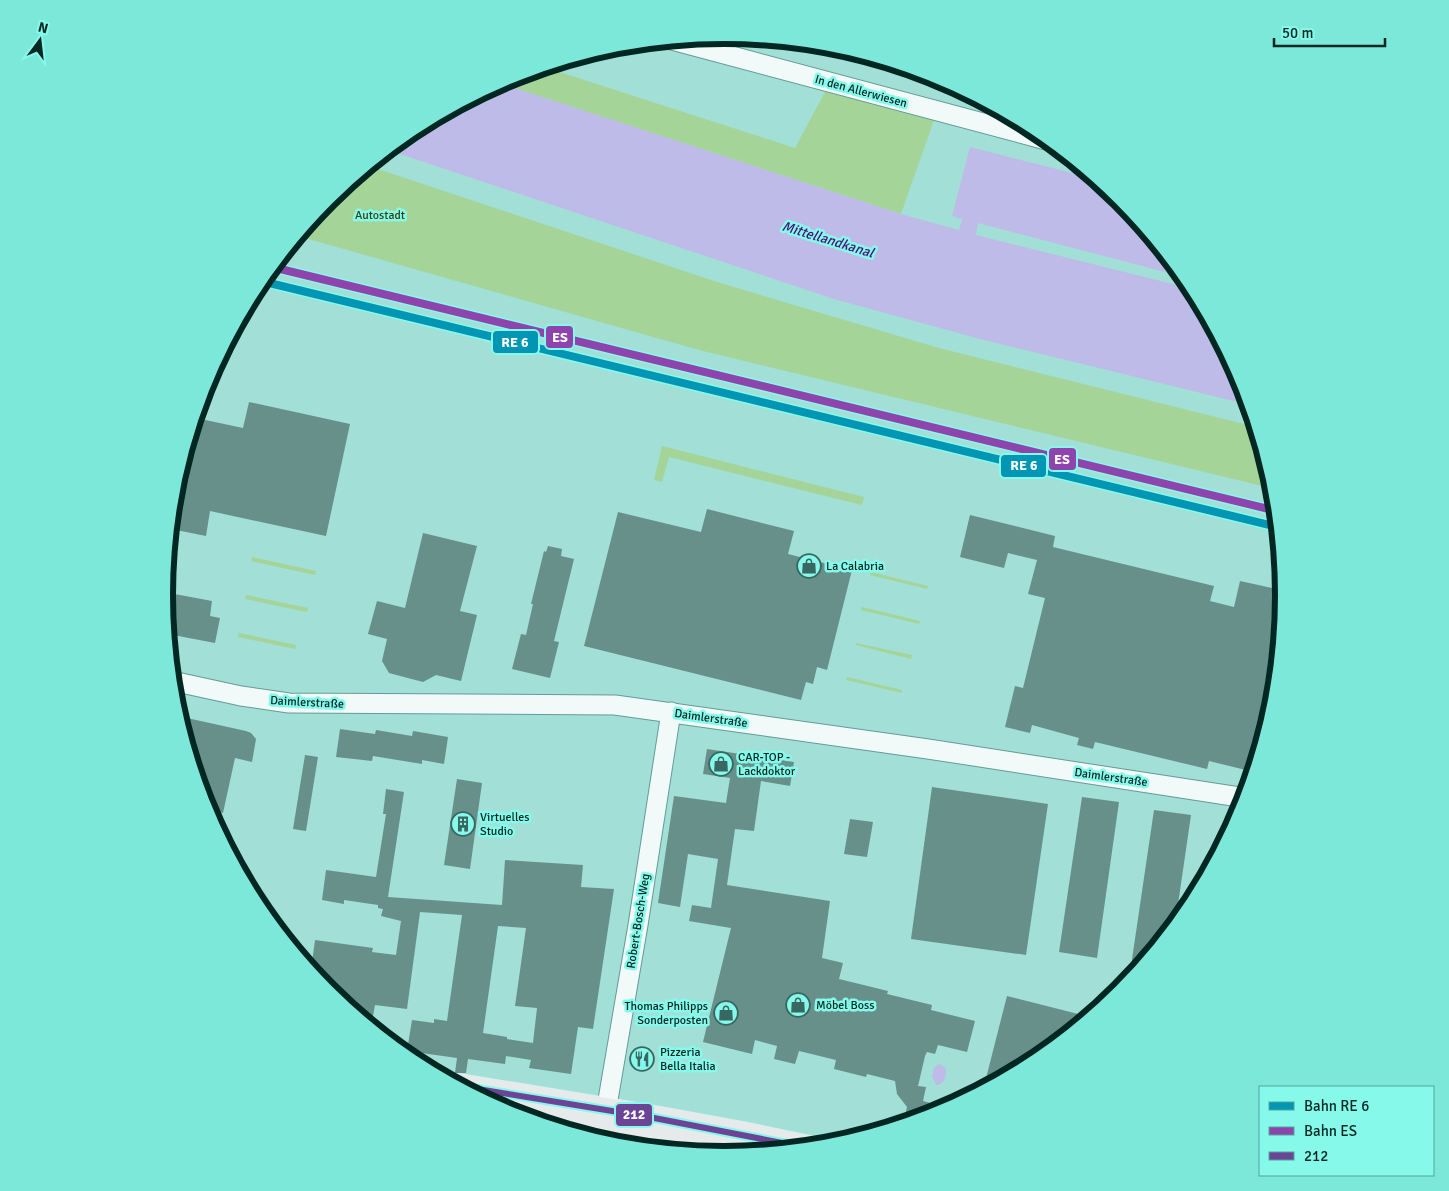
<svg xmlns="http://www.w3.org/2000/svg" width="1449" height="1191" font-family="Signika,sans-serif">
<rect width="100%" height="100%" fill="#a1dfd7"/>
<g fill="#a5d498">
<polygon points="544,67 795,148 826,90 934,120 901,214 499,83 510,78"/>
<polygon points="369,166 717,282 939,348 1256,427 1275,489 699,350 298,236 328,199"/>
<polygon points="662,446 864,497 862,505 669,457 662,482 654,480"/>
<polygon points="252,557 316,571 315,575 251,561"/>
<polygon points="871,572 928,586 927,589 870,575"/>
<polygon points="246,595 308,608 307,612 245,599"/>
<polygon points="862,607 920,621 919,624 861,610"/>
<polygon points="239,633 296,645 295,649 238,637"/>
<polygon points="856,643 912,655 911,659 856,645"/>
<polygon points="847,677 902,690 902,693 846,680"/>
</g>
<g fill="#bebbe8">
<polygon points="499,83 901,214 959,230 962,219 952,216 970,147 1096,179 1121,199 1169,258 1165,272 978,223 976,235 1193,289 1242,381 1250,405 980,339 834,299 388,150 413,129"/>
<path d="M939,1064L945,1067C947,1074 946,1081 939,1085H936L932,1076L934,1068Z"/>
</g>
<g fill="#68908b" fill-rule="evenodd">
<polygon points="249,402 350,424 326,536 210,511 206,536 171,529 175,486 196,418 243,428"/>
<polygon points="707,509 794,531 788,554 852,570 827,670 817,667 813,684 806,682 801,700 584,646 618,512 701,532"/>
<polygon points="970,515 1055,536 1053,547 1214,586 1210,601 1234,607 1240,581 1285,591 1278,666 1271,693 1274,694 1254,772 1209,761 1207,769 1095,742 1093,749 1077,745 1079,738 1032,725 1030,733 1005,727 1015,686 1023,688 1045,598 1028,594 1037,560 1008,553 1004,568 960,557"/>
<polygon points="423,533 477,546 460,611 477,615 461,681 436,675 423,682 389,673 382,661 387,639 368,634 377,601 405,608"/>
<polygon points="548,546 562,549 561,556 574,559 554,641 559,642 550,678 512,669 521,634 526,635 533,604 531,604 544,551 546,552"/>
<polygon points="164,592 212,601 210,616 220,618 215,643 168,634"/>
<polygon points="178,716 246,731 251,733 256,739 252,762 235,758 223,813 219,812 216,828 207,810"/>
<polygon points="340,729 375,734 376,730 412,736 413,731 448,737 444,764 422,760 422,764 373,756 372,761 336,757"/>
<polygon points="707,749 794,762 790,786 761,781 754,831 735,829 727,885 830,901 822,958 843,963 839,979 888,991 887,994 932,1005 931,1010 975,1021 967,1052 938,1045 935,1054 927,1052 925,1056 918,1086 926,1087 923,1101 949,1108 939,1113 903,1124 907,1107 897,1094 895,1081 867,1074 866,1077 834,1069 836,1060 799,1051 795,1064 774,1059 777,1046 755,1040 752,1054 703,1042 731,928 689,921 692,905 711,908 718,859 688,854 680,907 658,903 674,796 726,803 730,778 703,774"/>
<polygon points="305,755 318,757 306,831 293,829"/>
<polygon points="457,779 482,783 470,869 444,865"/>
<polygon points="932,787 1048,804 1026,955 911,939"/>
<path d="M386,789L404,792L388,897L502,905L505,860L583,865L581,887L614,889L593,1029L578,1027L571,1074L529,1068L531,1060L506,1056L505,1064L468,1059L466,1073H455L457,1058L407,1051L412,1020L434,1023V1019L447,1021L462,915L420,912L407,1009L375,1005L371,1027L328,992L311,970L315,940L373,948L372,952L396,955L401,921L381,916L383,909L378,908V905L344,900V904L322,900L326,870L376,877L386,814H383ZM498,926L526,928L515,1006L537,1008L533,1043L507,1039V1037L483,1033Z"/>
<polygon points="1082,797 1119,802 1097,958 1059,952"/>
<polygon points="1154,810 1191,815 1175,925 1141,967 1131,966"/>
<polygon points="850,819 873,822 867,857 844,854"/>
<polygon points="1007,996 1090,1017 1036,1062 983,1090"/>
</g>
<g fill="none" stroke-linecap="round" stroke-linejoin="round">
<g stroke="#639c96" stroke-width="21">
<g id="minor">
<polyline points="672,40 1050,141"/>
<polyline points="172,681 241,696 289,703 615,705 928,749 1246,798"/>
<polyline points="604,1123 638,925 671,712"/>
</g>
</g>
<g stroke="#d5f1ed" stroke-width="26">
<g id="major">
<polyline points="459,1086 649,1117 742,1134 809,1148"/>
<polyline points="526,1118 647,1136 749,1154"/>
</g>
</g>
<use href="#minor" stroke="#f1faf9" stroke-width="19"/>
<use href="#major" stroke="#e7eaeb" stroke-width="24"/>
<g stroke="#87f9ea" stroke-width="10">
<polyline id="bus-1" points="459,1086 649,1117 808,1148"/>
</g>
<use href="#bus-1" stroke="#6c4495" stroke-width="6"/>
<g stroke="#87f9ea" stroke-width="11">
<polyline id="rail-1" points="261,281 1278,527"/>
</g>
<g stroke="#87f9ea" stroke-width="11">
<polyline id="rail-2" points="272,267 1277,511"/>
</g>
<use href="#rail-1" stroke="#0096b4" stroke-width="8"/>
<use href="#rail-2" stroke="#8e44ad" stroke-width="8"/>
</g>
<defs>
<g id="shop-ring" transform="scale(1.25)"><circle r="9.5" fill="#87f9ea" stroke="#396762" stroke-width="1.5"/><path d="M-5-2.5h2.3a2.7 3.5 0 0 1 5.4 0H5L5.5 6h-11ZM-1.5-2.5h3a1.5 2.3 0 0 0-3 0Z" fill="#396762"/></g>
<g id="building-ring" transform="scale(1.25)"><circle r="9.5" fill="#87f9ea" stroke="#396762" stroke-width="1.5"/><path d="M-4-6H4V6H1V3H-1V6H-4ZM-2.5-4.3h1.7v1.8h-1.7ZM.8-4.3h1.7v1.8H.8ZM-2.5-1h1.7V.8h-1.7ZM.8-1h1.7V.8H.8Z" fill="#396762"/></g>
<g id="restaurant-ring" transform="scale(1.25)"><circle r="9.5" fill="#87f9ea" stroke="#396762" stroke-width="1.5"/><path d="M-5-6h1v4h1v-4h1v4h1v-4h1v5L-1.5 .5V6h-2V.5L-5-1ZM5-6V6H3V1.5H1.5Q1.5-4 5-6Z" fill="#396762"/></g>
</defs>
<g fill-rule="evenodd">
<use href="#shop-ring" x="809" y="566"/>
<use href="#shop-ring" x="721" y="764"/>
<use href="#building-ring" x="463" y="824"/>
<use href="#shop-ring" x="798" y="1005"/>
<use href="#shop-ring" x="726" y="1013"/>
<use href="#restaurant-ring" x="642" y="1059"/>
</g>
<g text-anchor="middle" stroke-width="5" stroke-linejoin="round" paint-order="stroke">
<g font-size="12" fill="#012723" stroke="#87f9ea">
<text transform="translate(861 91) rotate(15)" y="4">In den Allerwiesen</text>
<text transform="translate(307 702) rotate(3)" y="4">Daimlerstraße</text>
<text transform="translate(711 718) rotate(8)" y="4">Daimlerstraße</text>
<text transform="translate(1111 777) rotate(8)" y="4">Daimlerstraße</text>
<text transform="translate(638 921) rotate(-81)" y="4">Robert-Bosch-Weg</text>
</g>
<g font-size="12" fill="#34430e" stroke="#87f9ea">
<text x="380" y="219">Autostadt</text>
</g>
<g font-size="12" fill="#012723" stroke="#87f9ea" text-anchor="start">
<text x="826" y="570">La Calabria</text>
<text x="738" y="761">CAR-TOP -<tspan x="738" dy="14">Lackdoktor</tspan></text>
<text x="480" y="821">Virtuelles<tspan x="480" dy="14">Studio</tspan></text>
<text x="816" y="1009">Möbel Boss</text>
<text x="708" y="1010" text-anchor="end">Thomas Philipps<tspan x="708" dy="14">Sonderposten</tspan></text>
<text x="660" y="1056">Pizzeria<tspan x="660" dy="14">Bella Italia</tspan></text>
</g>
<g font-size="14" font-style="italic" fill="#4a1176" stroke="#87f9ea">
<text transform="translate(828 239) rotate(17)" y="5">Mittellandkanal</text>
</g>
</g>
<path d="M0 0H1449V1191H0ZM173 595a551 551 0 1 1 1102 0a551 551 0 1 1-1102 0Z" fill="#7ce8da" fill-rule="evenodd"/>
<path fill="none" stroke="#012723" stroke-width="6" d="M173 595a551 551 0 1 1 1102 0a551 551 0 1 1-1102 0Z"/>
<g stroke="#87f9ea" stroke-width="2">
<rect x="545" y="325" width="29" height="24" rx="5" fill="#8e44ad"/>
<rect x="492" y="330" width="47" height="24" rx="5" fill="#0096b4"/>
<rect x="1048" y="447" width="29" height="24" rx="5" fill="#8e44ad"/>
<rect x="1000" y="454" width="47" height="24" rx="5" fill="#0096b4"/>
<rect x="615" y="1103" width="38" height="24" rx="5" fill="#6c4495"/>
</g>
<g font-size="14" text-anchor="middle" font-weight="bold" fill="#fff">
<text x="560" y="342">ES</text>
<text x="515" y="347">RE 6</text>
<text x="1062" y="464">ES</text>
<text x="1024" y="470">RE 6</text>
<text x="634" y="1119">212</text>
</g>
<rect x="1259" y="1086" width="175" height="90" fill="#87f9ea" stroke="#51a59a"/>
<rect x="1269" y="1102" width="25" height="8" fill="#0096b4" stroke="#51a59a"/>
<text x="1304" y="1111" font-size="15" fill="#012723">Bahn RE 6</text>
<rect x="1269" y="1127" width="25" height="8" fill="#8e44ad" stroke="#51a59a"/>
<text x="1304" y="1136" font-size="15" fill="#012723">Bahn ES</text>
<rect x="1269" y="1152" width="25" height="8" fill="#6c4495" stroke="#51a59a"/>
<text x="1304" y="1161" font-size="15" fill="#012723">212</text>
<g transform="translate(40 40) rotate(15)" stroke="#87f9ea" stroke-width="4" paint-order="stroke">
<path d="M0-4L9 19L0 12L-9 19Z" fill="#012723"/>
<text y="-8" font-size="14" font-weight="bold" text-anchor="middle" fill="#012723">N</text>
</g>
<path d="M1274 38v8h111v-8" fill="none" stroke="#012723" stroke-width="2.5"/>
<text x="1282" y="38" font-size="15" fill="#012723" stroke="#87f9ea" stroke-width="4" paint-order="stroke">50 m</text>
</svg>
